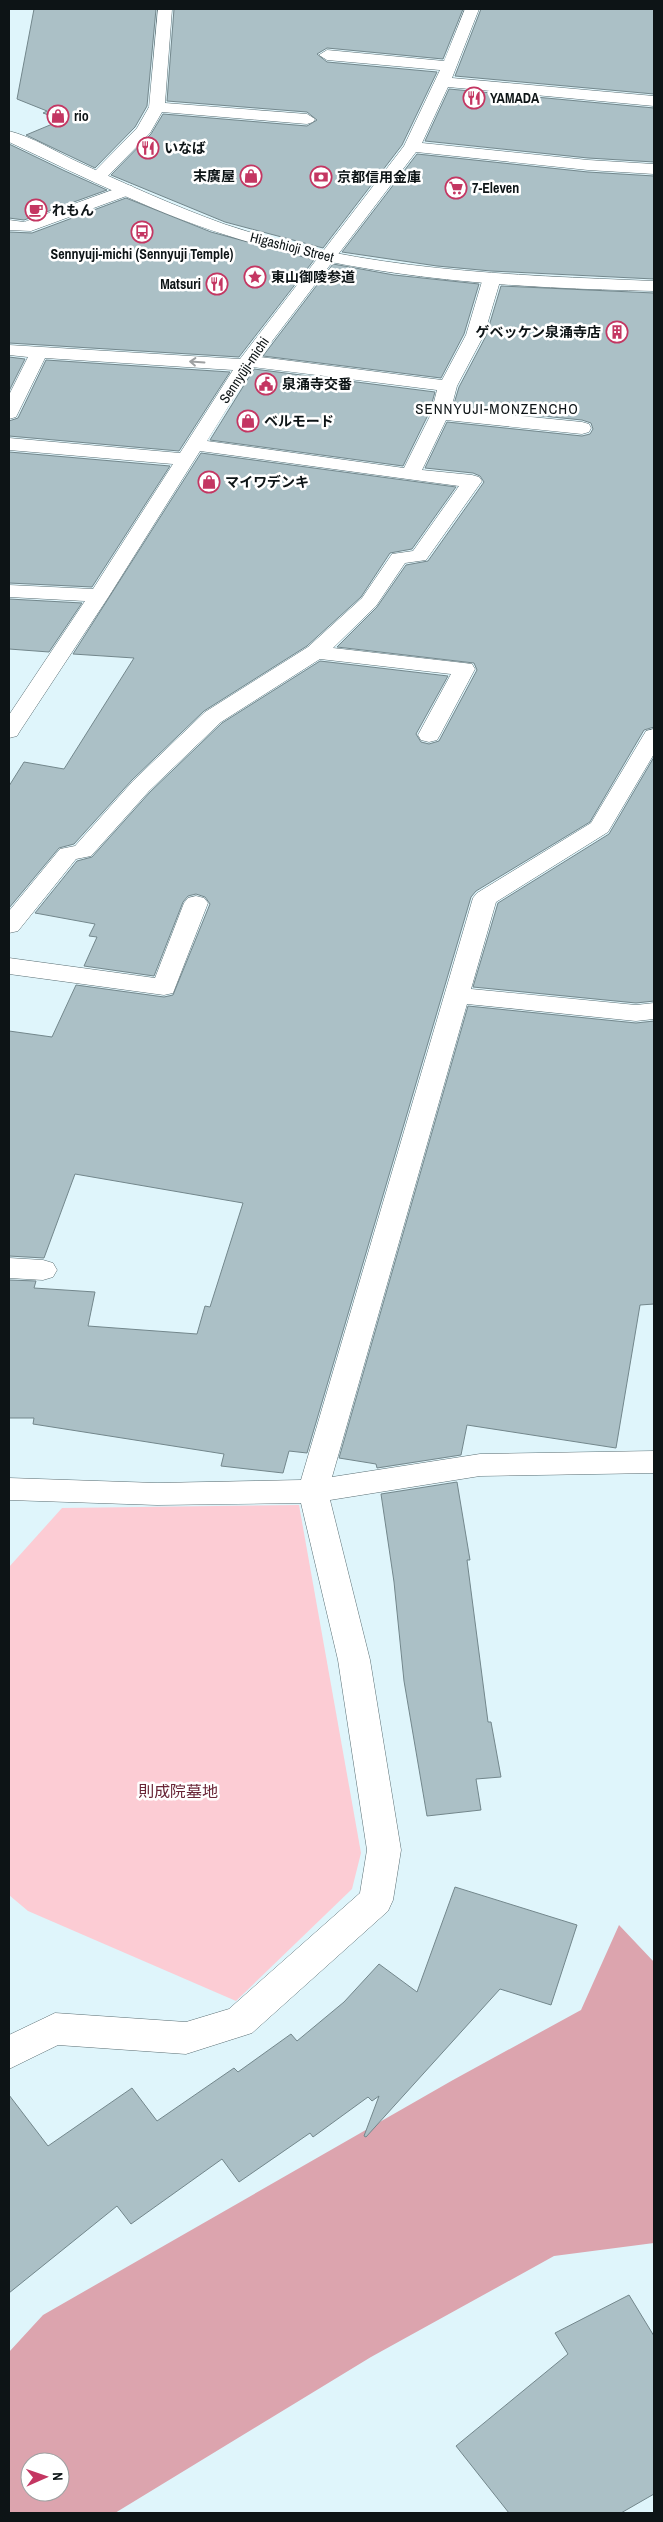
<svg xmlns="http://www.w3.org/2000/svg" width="663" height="2522" font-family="'Archivo Narrow','Noto Sans JP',sans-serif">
<rect width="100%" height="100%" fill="#dff5fb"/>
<polygon fill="#fcccd4" points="299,1505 361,1853 352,1889 236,2001 28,1911 9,1895 9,1567 62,1508"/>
<path fill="#dca4ae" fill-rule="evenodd" d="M619,1925L654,1962V2243L554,2256L371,2357L115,2513H9V2352L43,2315L453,2080L581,2010ZM30,2462H60V2492H30Z"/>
<g fill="#abc0c6" stroke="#73878c">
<polygon points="34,9 156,9 147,106 135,127 95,168 26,135 62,120 43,113 47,111 17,99"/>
<polygon points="174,9 463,9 443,59 327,48 317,54 327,62 437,72 402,145 323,248 225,222 111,175 151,134 163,114 307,126 317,120 307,112 167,101"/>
<polygon points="481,9 654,9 654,94 455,76"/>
<polygon points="449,89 654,108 654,162 588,158 425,141"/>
<polygon points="9,144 65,171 107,190 24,220 9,218"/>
<polygon points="417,154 588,172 654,176 654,279 491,271 437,266 342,252"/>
<polygon points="126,198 211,232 314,260 239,357 9,343 9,232 32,233"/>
<polygon points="333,264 394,275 479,284 464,334 441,378 263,356"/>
<polygon points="501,286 654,293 654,727 644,730 590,822 476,891 471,897 307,1453 289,1451 283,1473 221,1466 224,1454 33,1424 34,1418 9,1418 9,1280 36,1281 34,1288 95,1292 88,1326 197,1334 205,1306 210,1307 243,1203 75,1174 44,1258 9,1256 9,1031 52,1037 76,985 164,997 173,995 210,904 205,897 196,894 188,896 183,902 154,976 84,966 97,937 89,936 95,924 35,913 77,861 92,857 150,792 222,723 320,661 448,676 416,734 421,742 429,744 439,741 477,670 474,663 337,647 377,607 406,565 428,561 484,482 480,476 473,473 425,468 447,422 582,436 590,434 593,429 591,423 582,420 453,407 459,387 486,336"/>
<polygon points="9,357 25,359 9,391"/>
<polygon points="46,360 230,372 179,451 9,436 9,421 18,418"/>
<polygon points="254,369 435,392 429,413 403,466 210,440"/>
<polygon points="9,452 170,466 92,587 9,583"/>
<polygon points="201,453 456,487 412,549 390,553 361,597 307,646 204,711 132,780 74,844 59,848 9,908 9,786 24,762 64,769 134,658 73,654"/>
<polygon points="9,599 82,603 49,652 9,649"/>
<polygon points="654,757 654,1001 636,1003 473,987 498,903 609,834"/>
<polygon points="468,1006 636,1023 654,1021 654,1304 640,1305 616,1448 467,1425 461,1455 377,1468 376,1464 339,1458"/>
<polygon points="457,1482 470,1560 467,1560 488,1722 491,1722 501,1777 476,1779 481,1810 427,1816 404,1681 394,1582 381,1494"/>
<polygon points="455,1887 577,1925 551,2005 500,1989 366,2137 364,2136 379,2096 372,2101 368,2097 313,2137 310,2133 239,2182 222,2159 131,2224 117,2206 9,2293 9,2095 48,2146 132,2088 157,2121 234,2068 238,2072 291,2034 297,2041 344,2002 379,1964 417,1992"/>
<polygon points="629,2295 654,2336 654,2494 621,2513 509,2513 456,2446 568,2354 555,2333"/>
</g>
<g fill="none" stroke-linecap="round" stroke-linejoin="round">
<g stroke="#5a6e73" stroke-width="1">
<g id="minor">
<polygon points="158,9 172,9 165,103 307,114 315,119 313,122 307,124 162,112 150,133 104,180 92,180 90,177 92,174 137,128 149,107"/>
<path d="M465,9H479L452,78L654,96V106L448,87L422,143L588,160L654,164V174L588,170L416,152L260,357L442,380L466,335L483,278L486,274H498L501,278L484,335L457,386L451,409L582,422L589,424L591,428L589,432L582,434L446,420L422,470L472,475L479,477L482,481L426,560L405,563L376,606L333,648L464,663L472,664L475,669L440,735L437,740L429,742L421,740L418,735L451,674L320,659L221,722L149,791L91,856L76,859L18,931L9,933V911L60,849L75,846L133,781L205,712L308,647L362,598L392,554L413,551L459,486L200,451L109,596L20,731L17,736L9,738V715L85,601L9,597V585L93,589L173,464L9,450V438L180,453L233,370L45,358L18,413L16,417L9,419V395L28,357L9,355V345L240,359L404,146L440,70L327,60L319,55L327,50L444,61ZM253,367L437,390L431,414L404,468L207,441Z"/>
<polygon points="126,185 132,186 134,190 132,194 31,231 9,230 9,220 24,222"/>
<polygon points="654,729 654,754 608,832 496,902 471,989 636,1005 654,1003 654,1019 636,1021 467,1004 332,1477 480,1454 654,1451 654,1473 480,1476 330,1500 370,1660 401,1850 393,1900 388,1911 252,2033 186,2054 58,2045 9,2069 9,2035 55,2013 186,2022 229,2009 360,1893 367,1850 338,1660 301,1503 157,1505 9,1500 9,1478 157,1483 301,1480 473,898 477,893 591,823 643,736 646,731"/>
<polygon points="196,896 204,898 208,903 173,993 164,995 9,974 9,958 155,978 184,903 188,898"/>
<polygon points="9,1258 43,1260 53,1263 57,1270 53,1277 43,1280 9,1278"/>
</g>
</g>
<g stroke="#5a6e73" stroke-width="1">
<path id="major" d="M9,131C33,137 56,152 78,162C126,184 174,206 224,224C363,271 510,275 654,281V291C517,288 375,280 242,240C161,216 85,178 9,142Z"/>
</g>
<use href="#minor" fill="#fff" fill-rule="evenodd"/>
<use href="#major" fill="#fff" fill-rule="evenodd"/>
</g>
<defs><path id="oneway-shaft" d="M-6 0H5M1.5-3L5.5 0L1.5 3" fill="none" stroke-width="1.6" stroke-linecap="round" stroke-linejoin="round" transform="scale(1.25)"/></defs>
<use stroke="#9ea1a2" href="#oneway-shaft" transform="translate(197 362) rotate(-176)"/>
<defs>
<g id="restaurant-ring" transform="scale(1.125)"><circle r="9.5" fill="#fff" stroke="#c43662" stroke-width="1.5"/><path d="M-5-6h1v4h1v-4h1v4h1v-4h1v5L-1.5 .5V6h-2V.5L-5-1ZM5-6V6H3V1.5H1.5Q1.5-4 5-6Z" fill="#c43662"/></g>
<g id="shop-ring" transform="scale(1.125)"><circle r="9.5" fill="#fff" stroke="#c43662" stroke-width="1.5"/><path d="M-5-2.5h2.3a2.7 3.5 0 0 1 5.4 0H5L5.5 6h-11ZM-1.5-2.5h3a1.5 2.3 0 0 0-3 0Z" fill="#c43662"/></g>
<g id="bank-ring" transform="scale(1.125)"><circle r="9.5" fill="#fff" stroke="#c43662" stroke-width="1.5"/><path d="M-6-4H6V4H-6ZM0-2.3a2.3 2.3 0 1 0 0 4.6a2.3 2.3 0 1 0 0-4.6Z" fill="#c43662"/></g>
<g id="supermarket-ring" transform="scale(1.125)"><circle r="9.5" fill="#fff" stroke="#c43662" stroke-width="1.5"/><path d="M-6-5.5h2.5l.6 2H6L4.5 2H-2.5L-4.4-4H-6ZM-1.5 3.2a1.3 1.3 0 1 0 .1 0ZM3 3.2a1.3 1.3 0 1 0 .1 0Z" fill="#c43662"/></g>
<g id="cafe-ring" transform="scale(1.125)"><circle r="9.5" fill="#fff" stroke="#c43662" stroke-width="1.5"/><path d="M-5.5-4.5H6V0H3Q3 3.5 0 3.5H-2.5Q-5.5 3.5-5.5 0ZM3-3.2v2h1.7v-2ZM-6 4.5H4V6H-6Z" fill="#c43662"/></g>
<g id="bus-ring" transform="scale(1.125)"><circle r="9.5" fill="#fff" stroke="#c43662" stroke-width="1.5"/><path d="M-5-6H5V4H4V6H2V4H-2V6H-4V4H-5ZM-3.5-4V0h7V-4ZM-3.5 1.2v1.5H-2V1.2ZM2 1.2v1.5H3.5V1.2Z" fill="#c43662"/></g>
<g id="sight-ring" transform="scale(1.125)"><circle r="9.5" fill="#fff" stroke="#c43662" stroke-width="1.5"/><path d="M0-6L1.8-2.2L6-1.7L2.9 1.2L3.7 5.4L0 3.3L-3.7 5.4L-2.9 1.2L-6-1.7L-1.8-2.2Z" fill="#c43662"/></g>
<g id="building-ring" transform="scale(1.125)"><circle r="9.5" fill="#fff" stroke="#c43662" stroke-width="1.5"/><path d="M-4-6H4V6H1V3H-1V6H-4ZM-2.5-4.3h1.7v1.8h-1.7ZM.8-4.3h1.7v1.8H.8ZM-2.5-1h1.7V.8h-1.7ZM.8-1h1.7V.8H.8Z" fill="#c43662"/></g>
<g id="civic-ring" transform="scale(1.125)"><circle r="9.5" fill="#fff" stroke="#c43662" stroke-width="1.5"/><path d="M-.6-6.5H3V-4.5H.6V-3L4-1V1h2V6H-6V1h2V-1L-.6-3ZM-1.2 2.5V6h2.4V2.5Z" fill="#c43662"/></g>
</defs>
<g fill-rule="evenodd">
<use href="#restaurant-ring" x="474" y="98"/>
<use href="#shop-ring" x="58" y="116"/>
<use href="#restaurant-ring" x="148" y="148"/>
<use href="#shop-ring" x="251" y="176"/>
<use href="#bank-ring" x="321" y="177"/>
<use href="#supermarket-ring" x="456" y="188"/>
<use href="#cafe-ring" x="36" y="210"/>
<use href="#bus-ring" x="142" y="232"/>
<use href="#sight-ring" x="255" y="277"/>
<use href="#restaurant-ring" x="217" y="284"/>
<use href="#building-ring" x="617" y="332"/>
<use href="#civic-ring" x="266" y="384"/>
<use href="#shop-ring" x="248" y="421"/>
<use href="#shop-ring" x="209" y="482"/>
</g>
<g text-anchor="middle" stroke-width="5" stroke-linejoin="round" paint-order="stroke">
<g font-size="14" font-weight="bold" fill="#0d1416" stroke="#fff" text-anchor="start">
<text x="490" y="103">YAMADA</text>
<text x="74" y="121">rio</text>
<text x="164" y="153">いなば</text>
<text x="235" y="181" text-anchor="end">末廣屋</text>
<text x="337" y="182">京都信用金庫</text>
<text x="472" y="193">7-Eleven</text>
<text x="52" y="215">れもん</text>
<text x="142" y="259" text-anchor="middle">Sennyuji-michi (Sennyuji Temple)</text>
<text x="271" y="282">東山御陵参道</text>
<text x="201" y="289" text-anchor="end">Matsuri</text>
<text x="601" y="337" text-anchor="end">ゲベッケン泉涌寺店</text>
<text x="282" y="389">泉涌寺交番</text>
<text x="264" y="426">ベルモード</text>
<text x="225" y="487">マイワデンキ</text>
</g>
<g font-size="14" fill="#0d1416" stroke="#fff">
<text transform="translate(292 247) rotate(14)" y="5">Higashioji Street</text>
<text transform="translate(244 370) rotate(-56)" y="5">Sennyūji-michi</text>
</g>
<g font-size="15" letter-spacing="1" fill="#0d1416" stroke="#fff">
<text x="497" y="414">SENNYUJI-MONZENCHO</text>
</g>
<g font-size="16" fill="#692637" stroke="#fff">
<text x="178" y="1797">則成院墓地</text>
</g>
</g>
<rect width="663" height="2522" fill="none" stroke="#0d1416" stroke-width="20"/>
<g transform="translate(45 2477) rotate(88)"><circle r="24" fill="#ffffff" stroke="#9ea1a2"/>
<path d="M0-4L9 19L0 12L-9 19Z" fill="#c43662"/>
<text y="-8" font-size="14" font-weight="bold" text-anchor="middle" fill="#0d1416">N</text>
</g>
</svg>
